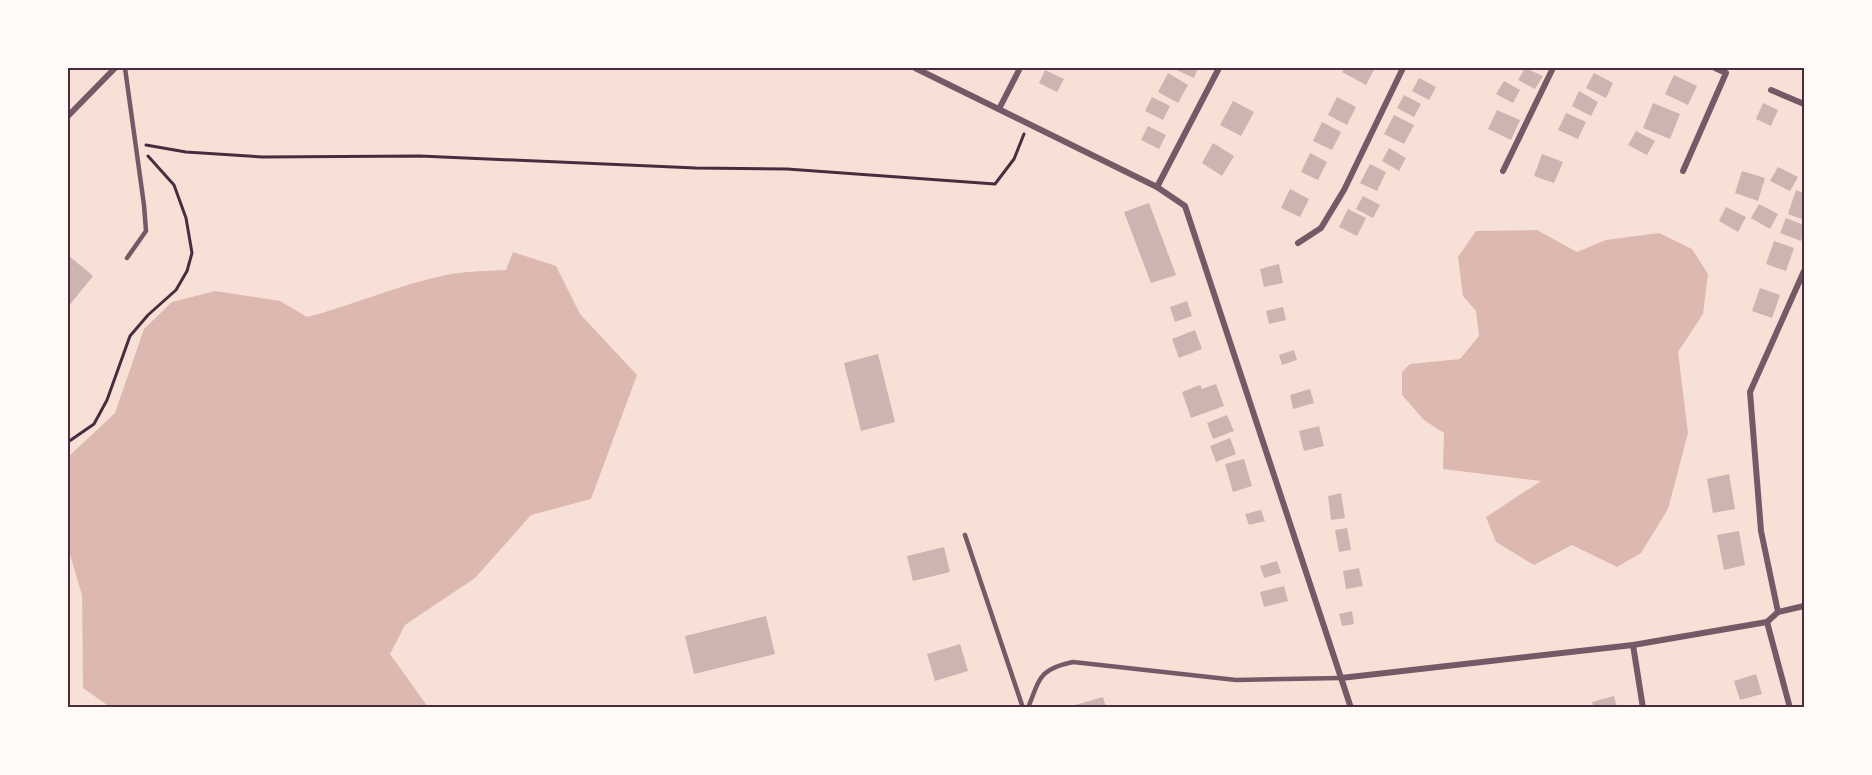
<svg xmlns="http://www.w3.org/2000/svg" width="1872" height="775" font-family="Montserrat,sans-serif">
<rect width="100%" height="100%" fill="#f7e1d7"/>
<g fill="#dcb8b0">
<polygon points="1537,230 1577,252 1606,240 1659,233 1692,249 1708,274 1703,314 1678,352 1688,433 1668,509 1641,553 1617,567 1572,545 1534,565 1496,542 1486,517 1541,481 1443,469 1444,433 1424,420 1402,395 1402,372 1410,364 1460,359 1479,336 1476,311 1463,296 1458,257 1476,231"/>
<path d="M513,252L556,266L580,314L637,375L591,499L531,515L475,578L405,625L390,654L428,707H110L83,688L82,595L68,548V457L115,413L144,329L172,302L215,291L280,301L307,317C354,305 398,285 446,275C465,271 486,271 506,270Z"/>
</g>
<g fill="#ccb4b1">
<polygon points="1172,68 1198,68 1194,78"/>
<polygon points="1345,68 1375,68 1366,85 1342,72"/>
<polygon points="1525,68 1543,76 1535,89 1518,80"/>
<polygon points="1045,70 1064,79 1057,92 1039,83"/>
<polygon points="1168,73 1188,85 1178,103 1158,92"/>
<polygon points="1594,73 1613,83 1606,98 1586,88"/>
<polygon points="1674,75 1697,86 1688,105 1665,94"/>
<polygon points="1419,78 1436,87 1429,100 1412,91"/>
<polygon points="1504,81 1520,90 1513,103 1496,94"/>
<polygon points="1579,91 1598,102 1591,116 1572,106"/>
<polygon points="1404,95 1421,104 1414,117 1397,108"/>
<polygon points="1152,97 1170,106 1163,120 1145,111"/>
<polygon points="1337,97 1356,107 1347,125 1328,115"/>
<polygon points="1233,101 1254,112 1241,136 1220,125"/>
<polygon points="1653,103 1680,114 1670,139 1643,128"/>
<polygon points="1763,103 1778,110 1771,126 1756,119"/>
<polygon points="1497,110 1520,120 1511,140 1488,129"/>
<polygon points="1566,113 1586,122 1578,139 1558,130"/>
<polygon points="1394,115 1414,125 1404,144 1384,134"/>
<polygon points="1322,122 1341,132 1332,150 1313,141"/>
<polygon points="1148,126 1166,135 1159,149 1141,140"/>
<polygon points="1636,131 1655,141 1647,155 1628,145"/>
<polygon points="1213,143 1234,156 1222,176 1202,163"/>
<polygon points="1389,148 1406,158 1399,171 1382,161"/>
<polygon points="1310,153 1327,162 1318,180 1301,172"/>
<polygon points="1542,154 1563,162 1554,183 1534,176"/>
<polygon points="1370,164 1386,172 1377,191 1360,183"/>
<polygon points="1778,167 1798,177 1790,191 1770,181"/>
<polygon points="1742,171 1765,178 1758,201 1735,193"/>
<polygon points="1290,189 1309,199 1300,217 1281,208"/>
<polygon points="1796,190 1804,193 1804,220 1788,214"/>
<polygon points="1363,196 1380,205 1373,218 1356,209"/>
<polygon points="1149,203 1176,275 1151,283 1124,212"/>
<polygon points="1759,204 1778,214 1770,229 1751,218"/>
<polygon points="1726,207 1746,217 1738,232 1719,221"/>
<polygon points="1348,209 1366,218 1357,236 1339,227"/>
<polygon points="1786,218 1804,225 1804,231 1801,241 1780,233"/>
<polygon points="1774,241 1794,248 1786,271 1766,264"/>
<polygon points="68,255 93,276 68,307"/>
<polygon points="1279,264 1283,283 1264,287 1260,269"/>
<polygon points="1760,288 1780,295 1772,318 1752,311"/>
<polygon points="1187,301 1192,316 1175,322 1170,307"/>
<polygon points="1283,307 1286,320 1269,324 1266,311"/>
<polygon points="1195,330 1202,349 1179,358 1172,339"/>
<polygon points="1294,350 1297,360 1282,365 1279,355"/>
<polygon points="878,354 895,422 861,431 844,363"/>
<polygon points="1216,384 1224,406 1191,418 1182,392 1200,385 1202,389"/>
<polygon points="1310,389 1314,403 1293,409 1290,395"/>
<polygon points="1227,415 1234,431 1213,439 1207,423"/>
<polygon points="1319,426 1324,446 1304,451 1299,431"/>
<polygon points="1230,438 1236,454 1216,462 1210,446"/>
<polygon points="1244,459 1252,486 1233,492 1225,464"/>
<polygon points="1729,474 1735,509 1713,513 1707,479"/>
<polygon points="1341,493 1345,518 1331,520 1328,496"/>
<polygon points="1261,510 1265,521 1249,525 1245,514"/>
<polygon points="1347,528 1351,550 1339,552 1335,530"/>
<polygon points="1739,531 1745,565 1724,570 1717,535"/>
<polygon points="944,547 950,572 913,581 907,556"/>
<polygon points="1277,561 1281,573 1264,578 1260,566"/>
<polygon points="1359,568 1363,586 1346,589 1343,571"/>
<polygon points="1284,586 1288,601 1264,607 1260,592"/>
<polygon points="1352,611 1354,624 1342,626 1339,614"/>
<polygon points="766,616 775,654 694,674 685,636"/>
<polygon points="960,644 968,671 935,681 927,654"/>
<polygon points="1756,674 1762,694 1740,700 1734,681"/>
<polygon points="1614,696 1617,708 1594,708 1592,702"/>
<polygon points="1103,697 1106,708 1068,708 1068,707"/>
</g>
<g fill="none" stroke-linecap="round" stroke-linejoin="round">
<g stroke="#4a2c40" stroke-width="3">
<polyline points="146,145 186,152 263,157 420,156 696,168 787,169 995,184 1014,159 1024,134"/>
<polyline points="68,442 94,424 107,400 130,336 148,315 176,290 187,271 192,253 186,218 174,185 148,156"/>
</g>
<g stroke="#755966" stroke-width="4.5">
<polyline points="125,68 144,205 146,231 127,258"/>
<polyline points="965,535 1023,708"/>
<path d="M1028,708C1040,678 1039,669 1073,662L1236,680L1341,678"/>
</g>
<g stroke="#755966" stroke-width="6">
<polyline points="915,68 1157,187 1185,206 1351,708"/>
<polyline points="1771,90 1804,104"/>
<polyline points="999,109 1020,68"/>
<polyline points="68,116 115,68"/>
<polyline points="1503,171 1553,68"/>
<polyline points="1683,171 1726,73 1715,68"/>
<polyline points="1157,187 1219,68"/>
<polyline points="1298,243 1321,228 1344,190 1403,68"/>
<polyline points="1778,612 1761,531 1750,392 1804,271"/>
<polyline points="1767,622 1790,708"/>
<polyline points="1633,645 1643,708"/>
<polyline points="1341,678 1633,645 1767,622 1778,612 1804,606"/>
</g>
</g>
<rect width="1872" height="775" fill="none" stroke="#fffaf5" stroke-width="138"/>
<rect x="69" y="69" width="1734" height="637" fill="none" stroke="#4a2c40" stroke-width="2"/>
</svg>
